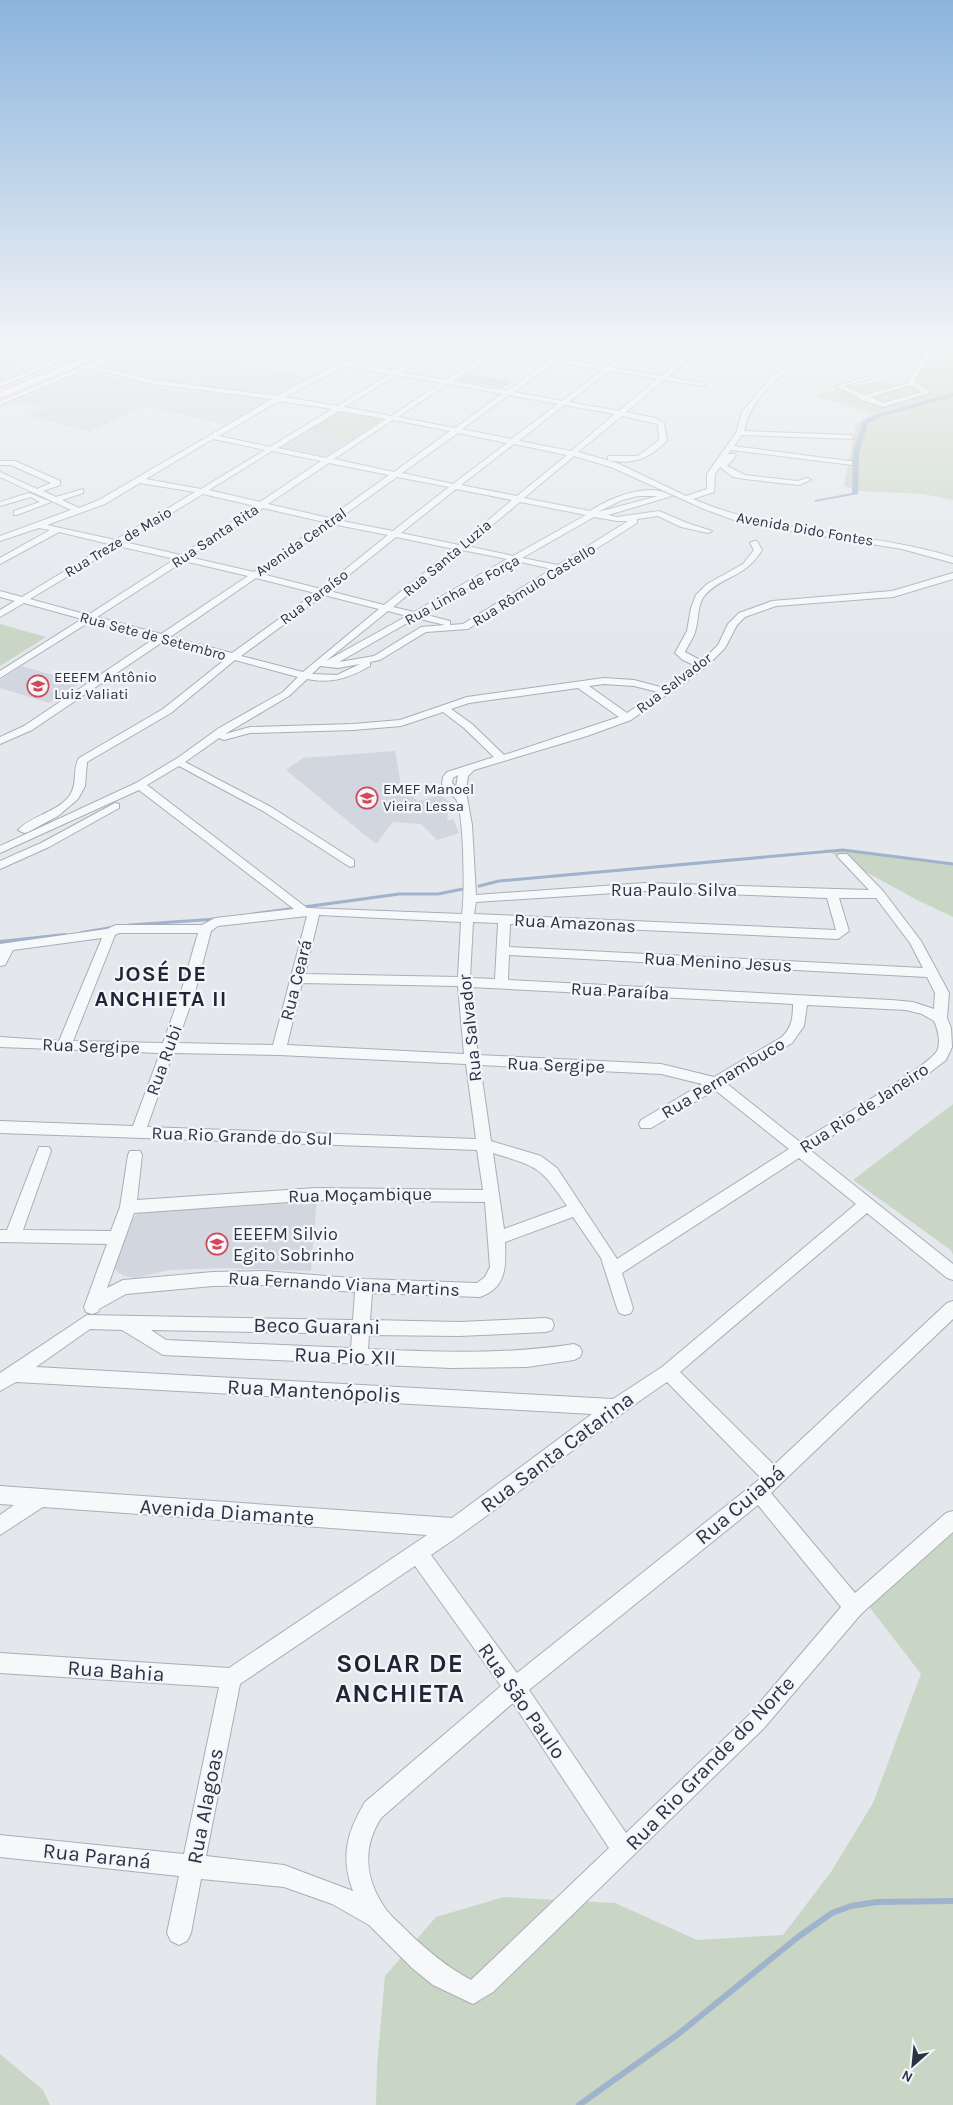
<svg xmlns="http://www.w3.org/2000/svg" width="953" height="2105" font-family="Karla,sans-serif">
<rect width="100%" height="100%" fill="#e4e7ec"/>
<g fill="#d2d6de">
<polygon points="151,345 167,345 240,363 185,385 118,372 102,365"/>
<polygon points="0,358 32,368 0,381"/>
<polygon points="241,364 309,377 280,395 190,385"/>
<polygon points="82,374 101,375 173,390 272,399 227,425 144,406 89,432 29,415 45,408 16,401"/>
<polygon points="306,431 352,440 327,456 280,447"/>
<polygon points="22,666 80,683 49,703 0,688 0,680"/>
<polygon points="395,751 401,785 418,801 441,795 449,802 447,821 453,819 459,833 437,840 421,824 393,822 376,844 286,770 303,758"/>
<polygon points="317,1196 311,1271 223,1268 169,1270 135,1278 125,1276 117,1272 113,1264 128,1223 141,1211"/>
</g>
<g fill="#c9d6c5">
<path d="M916,345H953V500L923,494L858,491L844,486L856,424L874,413L817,397L821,393L878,381L903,388C916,378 928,361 916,345Z"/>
<polygon points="338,411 383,419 352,440 306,431"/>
<polygon points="0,624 46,637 0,666"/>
<polygon points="824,849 953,863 953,917 917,900"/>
<polygon points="953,1104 953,1255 951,1250 853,1180"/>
<polygon points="953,1510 953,2105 376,2105 377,2066 385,1976 436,1917 504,1897 615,1903 697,1940 783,1935 831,1872 873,1803 921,1674 864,1600"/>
<polygon points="0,2054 43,2090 50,2105 0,2105"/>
</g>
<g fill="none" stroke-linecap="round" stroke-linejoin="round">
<g stroke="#9fb4cc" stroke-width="3">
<polyline points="479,886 499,881 843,850 953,864"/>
<polyline points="253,914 399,894 438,894 463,889"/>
<polyline points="129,925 216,919"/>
</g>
<g stroke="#9fb4cc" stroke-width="4">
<polyline points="82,933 112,928"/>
<polyline points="0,942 65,935"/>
</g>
<polyline stroke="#9fb4cc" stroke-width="6" points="579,2105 677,2035 798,1937 832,1913 851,1906 877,1902 953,1901"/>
<polygon fill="#9fb4cc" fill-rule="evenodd" points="953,393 953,397 882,416 868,423 859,453 858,494 815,502 815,500 852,493 853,453 863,421 878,414"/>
</g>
<polygon fill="#bbc0ca" points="468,374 493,378 513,381 503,388 458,380"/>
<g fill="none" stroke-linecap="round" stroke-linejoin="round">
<g stroke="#a9aeb7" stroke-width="2">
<g id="minor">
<polygon points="30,345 74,352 91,345 100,345 0,387 0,383 66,355 56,354"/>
<path d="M134,345H143L95,366L153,380L277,396L304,381L381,345H389L351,363L395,371L437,345H445L402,372L446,380L490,351L459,345L494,349L500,345H507L501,350L553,358L571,345H578L559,359L606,367L635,345H642L613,368L661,376L696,347L693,345H710L771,354H807L818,345H824C817,355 806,360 796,366C771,381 750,402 744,431L851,435L854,439L742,435L734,446L849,461H852V465L731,450L725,459L729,454H735L736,456L727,466L745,475L798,481L807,478L811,480L799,485L745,479L733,477L720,467L715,474L714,492L693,499C776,535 867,531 953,557V563L902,549L742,523L704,509L611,467L574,456L524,498L590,511C609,498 650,481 672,496L608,515L617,517L659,511L687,523L712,531L708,533L681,527L658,516L637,519V523L468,629L426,632L380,660L370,662V666C349,678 332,684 307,679L289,696L225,734L250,727L353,724L400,720L467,697L604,678L634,680L664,688L696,666L683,660L675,653L687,631L691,608L696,595L707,584L743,564L754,550L750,543L754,541H757L762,550C744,579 723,575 705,595C697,604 699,620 695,632C693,639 688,645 685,652L702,661L718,645L728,624L739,613L772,601L892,591L953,573V579L893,597L776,606L745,617L737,625L725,648L706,667L631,720L587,736L474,770L468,776L466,792L472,825L476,895L645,883L869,890L837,856L839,854H847L883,891L921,941L949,993L947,1018L951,1028L952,1047L946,1060L924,1077L810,1150L953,1264V1280L947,1278L867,1213L680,1372L774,1465L947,1303L953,1301V1319L771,1493L855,1593L946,1513L953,1511V1532L861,1614L764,1728L493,1992L473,2004L433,1985L412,1968L369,1925L332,1904L284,1887L201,1879L191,1933L187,1941L179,1945L171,1941L167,1933L179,1876L0,1857V1835L184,1854L219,1687L0,1673V1653L229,1668L427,1535L43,1507L0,1535V1515L14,1505L0,1504V1486L452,1518L592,1414L16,1382L0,1391V1373L87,1315L353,1320L355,1292L264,1285L213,1286L126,1294L99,1309L98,1312L92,1314L86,1312L84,1307L107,1244L0,1242V1230H7L39,1147H49L51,1151L23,1230L111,1231L120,1207L128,1155L130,1151H140L142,1155L137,1200L316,1188L483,1190L477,1150L0,1133V1121L133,1126L160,1053L0,1047V1037L59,1041L102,938L13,950L5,965L0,966V944L107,929L116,925H202L215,918L294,909L139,790L0,853V846L136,783L179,757L219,728L283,692L298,677L235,660L171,713L87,762L85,786L78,799L58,816L28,832L24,833L18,830C32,815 57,813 70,795C78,783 72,769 79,758L163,709L227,658L164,641L32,730L0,744V737L24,726L155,638L91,621L0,678V671L82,619L24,603L0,617V610L15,601L0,597V591L22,597L109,544L59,532L0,564V558L50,530L39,528L0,541V536L71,510L0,477V472L37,489L51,483L11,465H0V461H15L60,481V485L43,491L56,497L83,489V493L62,500L79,508L99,500L272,399L153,384L89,368L0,405V401ZM702,348L771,358H801L772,376L742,412L736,433L707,474V489L686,496L617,463L578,452L622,416L658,424L659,440L638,456H608V460C633,465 650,459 667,440L664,423L655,418L626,412L664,380L705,386L703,383L668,377ZM497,353L548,361L507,391L453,381ZM555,362L602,370L562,401L514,392ZM345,366L390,374L337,406L285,397ZM609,371L657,379L619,411L569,402ZM397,375L441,383L391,416L344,407ZM448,384L502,394L455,428L398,417ZM509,395L558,404L511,439L462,429ZM279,401L332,409L270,447L219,436ZM564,405L615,414L571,451L519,441ZM339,411L386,419L326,458L278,448ZM393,420L450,431L394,472L334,459ZM458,433L507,443L453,484L402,473ZM213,439L265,450L201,489L146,479ZM514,444L567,455L517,496L461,485ZM272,451L321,461L260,502L209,490ZM329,463L389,475L329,518L268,504ZM397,477L449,487L393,531L337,520ZM140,483L195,492L115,540L47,525L105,504ZM456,489L512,500L459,545L401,533ZM203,494L255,506L181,555L124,542ZM638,496H658L598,512L622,500ZM520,502L586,515L513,556L467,546ZM263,508L324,522L254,572L189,557ZM594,517L617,521H628L558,565L522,558ZM332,524L388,535L321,589L262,574ZM396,537L454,549L384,605L329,591ZM118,546L175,559L88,615L30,599ZM462,550L507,559L414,612L393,607ZM184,561L248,576L161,634L97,617ZM516,561L552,569L463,624L450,625V621L423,614ZM256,578L315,593L232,653L170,637ZM324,595L379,609L303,672L241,656ZM388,611L407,616L326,661ZM416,618L445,625L421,627L374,656L339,662ZM360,664L337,675L312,674L320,666L338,668ZM604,684L634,686L658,692L627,713L589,686ZM578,688L619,717L504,755L472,724L451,709L469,703ZM443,712L464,728L494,757L447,772L443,777L442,784C446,790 454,795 457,801C464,818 465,895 462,914L307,908L147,785L179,766L263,811L350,867L354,866V860L271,807L185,762L219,738L224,740L250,733L353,730L401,726ZM458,775L456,787L452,783L453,778ZM645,891L827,898L836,930L474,914L476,902ZM839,898H876L910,943L923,968L509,947L510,924L838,939L849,931ZM319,915L461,922L458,977L305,974ZM307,916L273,1045L177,1043L195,992L211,931L218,926ZM473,922L498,923L495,979L470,978ZM119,933H198L181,992L163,1043L73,1041L115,935ZM509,955L927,977L935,993L934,1009L913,1002L891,1000L508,980ZM302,983L458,986L464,1054L287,1045ZM471,987L793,1004C793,1017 792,1027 782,1037L714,1077L661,1064L478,1055ZM807,1005L906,1010L922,1014L934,1021C938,1029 941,1043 937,1051C928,1067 823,1128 800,1142L726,1083L792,1043L804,1026ZM173,1053L279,1055L466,1064L476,1139L147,1127ZM480,1065L661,1074L702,1084L641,1120L639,1124L641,1128H651L715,1090L789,1149L617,1259L557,1168L541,1156L491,1141ZM493,1153C538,1167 540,1166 567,1206L504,1229ZM799,1158L856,1204L662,1367L613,1399L36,1367L90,1329L122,1330L163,1355L451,1368L527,1367L574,1360L580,1357L582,1352L580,1347L574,1344C504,1355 439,1352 368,1349L369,1335L459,1336L546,1332L552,1330L554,1325L552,1320L546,1318L459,1322L370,1320L372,1293L480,1297C507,1288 506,1265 505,1242L573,1217L601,1258L617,1308L619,1313L625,1315L631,1313L633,1308L622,1273ZM316,1200L485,1202L490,1267L485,1277L477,1283L364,1279L264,1271L213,1272L123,1280L107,1288L134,1213ZM151,1330L352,1334L351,1348L166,1340ZM667,1382L761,1478L517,1673L431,1555C512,1501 586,1436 667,1382ZM758,1505L841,1607L750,1714L626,1833L529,1690ZM415,1566L501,1686L365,1802C347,1832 340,1857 353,1891L284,1865L206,1856L240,1684ZM513,1703L609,1848L471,1980C447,1967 429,1952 409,1933C402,1925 391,1917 385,1908C365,1879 362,1848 381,1818Z"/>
<polygon points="184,345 236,357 262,345 271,345 237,361 186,349"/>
<path d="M919,345H925L930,355L914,382L929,391V393L883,407L859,399L858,397L835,386L872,376V378L844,386L865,395L907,383L924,355ZM911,385L922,392L883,403L871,397Z"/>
<polygon points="29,493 51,502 17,515 14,515 14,511 40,502 31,497 0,506 0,502"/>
<polygon points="115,803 119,804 119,808 49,847 0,869 0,861 41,843"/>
</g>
</g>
<g stroke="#a3abb8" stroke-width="1">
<polygon id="major" points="117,345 128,345 0,398 0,392"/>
</g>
<use href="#minor" fill="#f7f8fa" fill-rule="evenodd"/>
<use href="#major" fill="#fff" fill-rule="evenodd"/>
</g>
<linearGradient id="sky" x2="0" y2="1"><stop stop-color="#8bb4dd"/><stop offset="0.54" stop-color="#f3f4f6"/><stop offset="1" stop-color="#f3f4f6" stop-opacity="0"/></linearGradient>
<rect width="953" height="640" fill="url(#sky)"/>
<defs>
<g id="school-ring" transform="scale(1.125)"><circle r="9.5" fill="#f4f6f9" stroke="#d1495b" stroke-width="1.5"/><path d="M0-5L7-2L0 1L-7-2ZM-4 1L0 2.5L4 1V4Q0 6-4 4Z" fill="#d1495b"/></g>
</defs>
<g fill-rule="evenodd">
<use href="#school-ring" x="38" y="686"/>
<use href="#school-ring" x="367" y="798"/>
<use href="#school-ring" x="217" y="1244"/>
</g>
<g text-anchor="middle" stroke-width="4.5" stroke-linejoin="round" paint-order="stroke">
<g font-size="15" fill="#2b3445" stroke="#f4f6f9">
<text transform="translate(805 529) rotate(10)" y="5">Avenida Dido Fontes</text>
<text transform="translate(215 536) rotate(-34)" y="5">Rua Santa Rita</text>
<text transform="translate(118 542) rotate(-31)" y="5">Rua Treze de Maio</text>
<text transform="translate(301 542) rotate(-35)" y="5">Avenida Central</text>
<text transform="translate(447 558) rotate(-40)" y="5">Rua Santa Luzia</text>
<text transform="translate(534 585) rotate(-32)" y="5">Rua Rômulo Castello</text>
<text transform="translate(462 590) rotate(-29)" y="5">Rua Linha de Força</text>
<text transform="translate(314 597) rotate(-37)" y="5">Rua Paraíso</text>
<text transform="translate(153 636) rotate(15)" y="5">Rua Sete de Setembro</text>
<text transform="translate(674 683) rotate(-37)" y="5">Rua Salvador</text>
</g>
<g font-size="15" fill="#2b3445" stroke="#f4f6f9" text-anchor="start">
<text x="54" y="682">EEEFM Antônio<tspan x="54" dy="17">Luiz Valiati</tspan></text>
<text x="383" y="794">EMEF Manoel<tspan x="383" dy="17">Vieira Lessa</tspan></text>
</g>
<g font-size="18" fill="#2b3445" stroke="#f4f6f9">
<text x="674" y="896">Rua Paulo Silva</text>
<text transform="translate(575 923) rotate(3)" y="6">Rua Amazonas</text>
<text transform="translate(718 962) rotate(3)" y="6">Rua Menino Jesus</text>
<text transform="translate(296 980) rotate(-76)" y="6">Rua Ceará</text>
<text transform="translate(620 991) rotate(3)" y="6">Rua Paraíba</text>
<text transform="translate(470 1028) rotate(-96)" y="6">Rua Salvador</text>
<text transform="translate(91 1046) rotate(2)" y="6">Rua Sergipe</text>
<text transform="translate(164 1060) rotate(-70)" y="6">Rua Rubi</text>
<text transform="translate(556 1065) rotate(2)" y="6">Rua Sergipe</text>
<text transform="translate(723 1078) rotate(-31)" y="6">Rua Pernambuco</text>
<text transform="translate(864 1108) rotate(-33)" y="6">Rua Rio de Janeiro</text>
<text transform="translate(242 1136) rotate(2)" y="6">Rua Rio Grande do Sul</text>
<text transform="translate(360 1195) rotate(-1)" y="6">Rua Moçambique</text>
<text transform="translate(344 1284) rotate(3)" y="6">Rua Fernando Viana Martins</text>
</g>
<g font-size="18" fill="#2b3445" stroke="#f4f6f9" text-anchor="start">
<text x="233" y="1240">EEEFM Silvio<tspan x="233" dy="21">Egito Sobrinho</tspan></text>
</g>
<g font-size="21" fill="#2b3445" stroke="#f4f6f9">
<text transform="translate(317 1326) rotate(1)" y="7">Beco Guarani</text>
<text transform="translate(345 1356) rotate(2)" y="7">Rua Pio XII</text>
<text transform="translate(314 1391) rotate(3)" y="7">Rua Mantenópolis</text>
<text transform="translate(557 1452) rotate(-37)" y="7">Rua Santa Catarina</text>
<text transform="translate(740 1505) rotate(-40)" y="7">Rua Cuiabá</text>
<text transform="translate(227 1512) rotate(4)" y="7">Avenida Diamante</text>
<text transform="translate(116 1671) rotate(4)" y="7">Rua Bahia</text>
<text transform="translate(522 1701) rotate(55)" y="7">Rua São Paulo</text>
<text transform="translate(710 1763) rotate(-46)" y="7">Rua Rio Grande do Norte</text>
<text transform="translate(205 1806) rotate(-79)" y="7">Rua Alagoas</text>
<text transform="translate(97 1856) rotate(6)" y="7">Rua Paraná</text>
</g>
<g font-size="22" font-weight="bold" letter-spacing="1" fill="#1d2536" stroke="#f4f6f9">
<text x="161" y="981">JOSÉ DE<tspan x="161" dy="25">ANCHIETA II</tspan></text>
</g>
<g font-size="26" font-weight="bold" letter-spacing="1" fill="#1d2536" stroke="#f4f6f9">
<text x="400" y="1672">SOLAR DE<tspan x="400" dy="30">ANCHIETA</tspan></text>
</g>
</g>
<g transform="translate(913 2065) rotate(207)" stroke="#f4f6f9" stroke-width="4" paint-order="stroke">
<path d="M0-4L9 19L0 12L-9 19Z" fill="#2b3445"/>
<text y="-8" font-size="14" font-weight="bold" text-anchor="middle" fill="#2b3445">N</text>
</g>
</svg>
